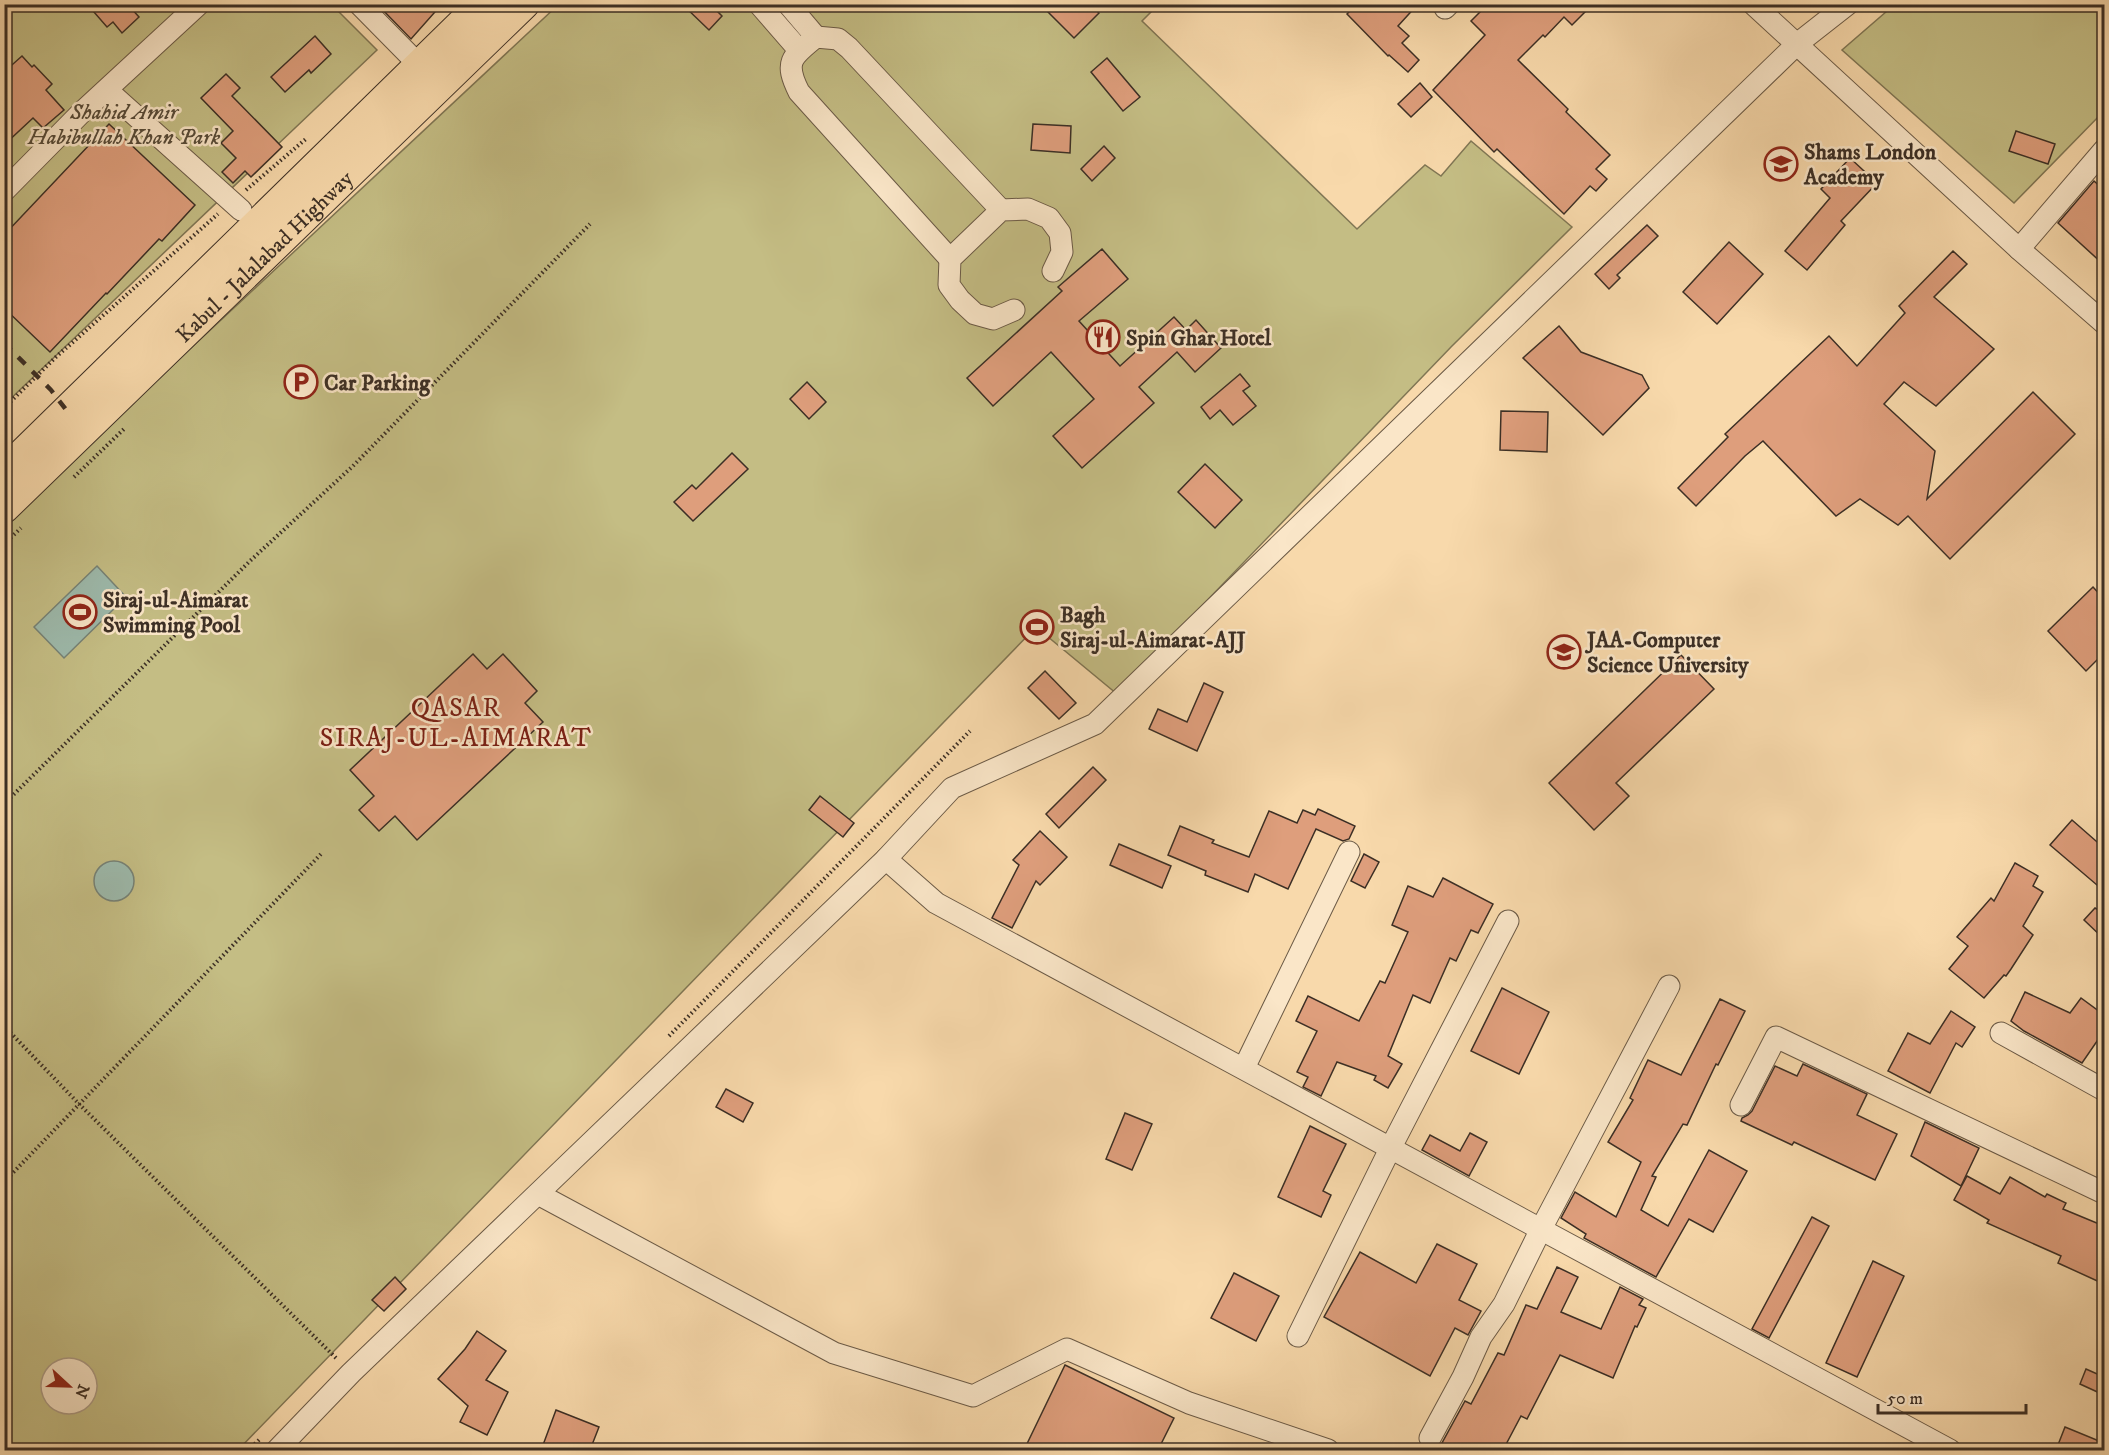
<svg xmlns="http://www.w3.org/2000/svg" width="2109" height="1455" font-family="'IM FELL DW Pica',serif">
<rect width="100%" height="100%" fill="#f8d9ab"/>
<filter id="stains"><feTurbulence type="fractalNoise" baseFrequency=".00333" numOctaves="4"/><feColorMatrix values="0 0 0 0 .2 0 0 0 0 .09 0 0 0 0 .02 0 0 0 .5 -.17"/></filter>
<radialGradient id="worn" r=".72"><stop offset=".6" stop-color="#630" stop-opacity="0"/><stop offset="1" stop-color="#630" stop-opacity=".3"/></radialGradient>
<g fill="#c4bd84" stroke="#807654" stroke-width="1.5" fill-rule="evenodd">
<polygon points="5,5 332,5 377,50 5,404"/>
<path d="M558,5H1158L1142,21L1357,229L1425,165L1441,176L1471,141L1572,227L1451,347L1117,694L1036,627L238,1450H5V522ZM51,1368H87V1404H51Z"/>
<polygon points="1894,5 2104,5 2104,111 2014,203 1842,50"/>
</g>
<g fill="#9dbaac" stroke="#768276" stroke-width="1.5">
<polygon points="97,566 126,597 64,658 34,627"/>
<circle cx="114" cy="881" r="20"/>
</g>
<g fill="#de9e7c" stroke="#3c2f25" stroke-width="1.5">
<polygon points="87,4 133,4 130,7 139,17 122,33 113,22 107,27"/>
<polygon points="377,4 442,4 411,39"/>
<polygon points="682,4 710,4 722,16 709,30"/>
<polygon points="1040,4 1090,4 1099,13 1074,38"/>
<polygon points="1357,4 1418,4 1398,26 1409,36 1402,43 1419,60 1408,72 1389,55 1388,56 1347,14"/>
<polygon points="1488,4 1593,4 1572,25 1564,17 1545,37 1543,35 1518,60 1568,109 1566,112 1610,155 1596,169 1607,179 1596,191 1590,186 1564,214 1497,149 1494,152 1433,90 1485,35 1471,21"/>
<polygon points="315,36 331,54 311,73 309,70 285,92 271,77"/>
<polygon points="22,56 32,67 34,65 52,84 46,90 64,110 43,128 33,118 4,145 4,72"/>
<polygon points="1107,58 1140,97 1123,111 1091,72"/>
<polygon points="226,74 240,88 232,96 282,147 251,177 245,171 233,183 222,172 236,158 221,143 233,131 201,98"/>
<polygon points="1420,83 1432,97 1411,117 1398,104"/>
<polygon points="109,124 195,205 162,241 159,239 107,294 106,293 50,352 4,308 4,235"/>
<polygon points="1033,124 1071,126 1070,153 1031,150"/>
<polygon points="2016,131 2055,144 2048,164 2009,151"/>
<polygon points="1104,146 1115,158 1092,181 1081,169"/>
<polygon points="1850,158 1877,183 1841,221 1845,225 1807,270 1785,251 1830,198 1821,189"/>
<polygon points="2094,181 2104,190 2104,265 2058,223"/>
<polygon points="1647,225 1658,236 1617,275 1620,278 1609,289 1595,274"/>
<polygon points="1729,242 1763,274 1717,324 1683,292"/>
<polygon points="1102,249 1128,279 1079,321 1120,366 1174,317 1186,330 1196,320 1221,348 1195,372 1177,352 1139,387 1154,403 1082,468 1053,436 1094,399 1051,352 993,406 967,378 1062,291 1058,287"/>
<polygon points="1953,251 1967,264 1934,297 1994,349 1936,406 1904,382 1884,404 1935,451 1927,499 2033,392 2075,434 1950,559 1908,516 1898,525 1860,499 1836,516 1763,441 1745,456 1696,506 1678,488 1728,437 1725,434 1829,336 1857,366 1905,313 1899,306"/>
<polygon points="1559,326 1581,352 1642,375 1649,388 1603,435 1523,358"/>
<polygon points="1240,374 1250,386 1243,391 1256,406 1233,425 1220,410 1210,419 1201,407"/>
<polygon points="807,382 826,402 809,419 790,399"/>
<polygon points="1501,411 1548,412 1547,452 1500,450"/>
<polygon points="732,453 748,469 693,521 674,502 692,485 696,489"/>
<polygon points="1205,464 1242,500 1215,528 1178,492"/>
<polygon points="2093,587 2104,599 2104,653 2086,671 2048,631"/>
<polygon points="473,654 487,669 503,654 537,691 525,703 543,722 417,840 395,816 379,831 359,810 374,796 350,770"/>
<polygon points="1681,655 1714,689 1616,783 1629,796 1594,830 1549,783"/>
<polygon points="1045,671 1076,703 1059,719 1028,688"/>
<polygon points="1204,683 1223,692 1197,751 1149,729 1158,709 1187,722"/>
<polygon points="1093,767 1106,780 1059,828 1046,814"/>
<polygon points="820,796 854,823 843,837 809,810"/>
<polygon points="1318,809 1355,826 1349,839 1343,841 1316,829 1288,889 1255,874 1248,892 1205,875 1206,871 1168,855 1180,826 1214,840 1212,843 1249,857 1269,811 1297,823 1303,810 1315,815"/>
<polygon points="2072,820 2104,848 2104,891 2050,845"/>
<polygon points="1040,831 1067,857 1040,885 1036,881 1012,928 992,918 1019,865 1013,860"/>
<polygon points="1119,844 1171,866 1162,888 1110,865"/>
<polygon points="1364,854 1379,862 1365,888 1351,881"/>
<polygon points="2015,863 2038,876 2033,886 2043,892 2023,926 2033,935 2011,969 2006,976 2004,975 1984,998 1949,969 1968,946 1957,937 1991,898 1994,901"/>
<polygon points="1443,878 1493,904 1478,933 1471,930 1456,961 1450,958 1430,1003 1413,995 1388,1056 1402,1064 1388,1088 1374,1080 1376,1076 1337,1062 1321,1096 1303,1087 1308,1077 1297,1072 1317,1031 1296,1021 1308,996 1359,1021 1380,981 1385,983 1408,932 1392,925 1408,886 1433,897"/>
<polygon points="2095,908 2104,913 2104,939 2084,920"/>
<polygon points="1502,988 1549,1012 1519,1074 1471,1051"/>
<polygon points="2025,992 2070,1013 2081,998 2104,1015 2104,1031 2082,1063 2024,1031 2011,1021"/>
<polygon points="1720,999 1745,1011 1718,1065 1716,1064 1687,1125 1683,1124 1652,1176 1656,1177 1641,1210 1668,1226 1709,1150 1747,1171 1713,1232 1689,1219 1656,1277 1584,1238 1586,1234 1561,1218 1575,1192 1616,1217 1641,1162 1608,1142 1633,1100 1630,1098 1648,1060 1681,1075"/>
<polygon points="1951,1011 1975,1027 1962,1047 1956,1043 1930,1093 1888,1071 1908,1033 1930,1044"/>
<polygon points="1803,1064 1867,1094 1857,1115 1897,1134 1875,1180 1794,1142 1792,1145 1741,1121 1742,1118 1748,1115 1752,1111 1775,1066 1797,1076"/>
<polygon points="726,1089 753,1103 743,1122 716,1107"/>
<polygon points="1125,1113 1152,1124 1132,1170 1106,1159"/>
<polygon points="1925,1122 1979,1148 1961,1186 1911,1156"/>
<polygon points="1310,1126 1346,1144 1323,1191 1331,1195 1321,1217 1278,1197"/>
<polygon points="1470,1133 1487,1142 1469,1176 1422,1150 1430,1135 1460,1151"/>
<polygon points="1967,1176 2000,1194 2010,1177 2045,1197 2047,1194 2066,1203 2063,1209 2104,1226 2104,1284 2058,1263 2061,1256 1987,1223 1989,1220 1954,1200"/>
<polygon points="1812,1217 1829,1226 1769,1338 1752,1329"/>
<polygon points="1437,1244 1477,1264 1459,1300 1481,1311 1468,1335 1455,1328 1430,1376 1324,1317 1360,1252 1416,1283"/>
<polygon points="1873,1261 1904,1276 1857,1377 1826,1363"/>
<polygon points="1557,1267 1578,1277 1561,1312 1601,1329 1620,1287 1643,1299 1639,1305 1646,1308 1637,1327 1635,1326 1613,1378 1560,1355 1527,1419 1521,1416 1503,1450 1457,1450 1442,1443 1465,1401 1471,1404 1498,1353 1504,1355 1526,1305 1537,1309"/>
<polygon points="1234,1273 1279,1296 1256,1341 1211,1318"/>
<polygon points="395,1277 406,1289 384,1311 372,1300"/>
<polygon points="477,1331 506,1351 486,1380 508,1392 487,1435 460,1422 468,1406 438,1379 465,1349"/>
<polygon points="1065,1365 1174,1418 1158,1450 1024,1450"/>
<polygon points="2086,1369 2104,1377 2104,1395 2080,1384"/>
<polygon points="556,1410 599,1427 590,1450 557,1450 543,1445"/>
<polygon points="2065,1427 2104,1443 2104,1450 2056,1450"/>
</g>
<g fill="none" stroke-linecap="round" stroke-linejoin="round">
<g stroke="#6b5a46" stroke-width="23">
<g id="minor">
<polyline points="359,4 429,75"/>
<polyline points="759,4 799,50"/>
<polyline points="788,4 816,37"/>
<polyline points="1753,4 2019,249 2104,323"/>
<polyline points="1445,8 1449,4"/>
<polyline points="107,90 241,210"/>
<polyline points="4,191 81,113 199,4"/>
<polyline points="2019,249 2104,150"/>
<path d="M950,259L799,92C784,62 791,57 816,37L838,39L849,48L1001,210"/>
<polyline points="1014,310 993,319 975,314 960,300 949,285 950,259 1001,210 1028,209 1049,218 1060,233 1062,252 1053,271"/>
<polyline points="886,859 936,903 1950,1450"/>
<polyline points="2001,1033 2104,1090"/>
<polyline points="1244,1068 1349,852"/>
<polyline points="1741,1105 1776,1037 2104,1193"/>
<polyline points="538,1194 834,1353 973,1396 1067,1349 1189,1403 1328,1450"/>
<polyline points="1298,1336 1390,1149 1508,921"/>
<polyline points="1430,1438 1463,1377 1481,1337 1504,1304 1541,1229 1669,986"/>
<polyline points="277,1450 351,1373 886,859 952,788 1095,724 1797,44 1848,4"/>
</g>
</g>
<g stroke="#3c2f25" stroke-width="32">
<g id="highway">
<polyline points="4,472 482,4"/>
<path id="s1" d="M4,508L524,4"/>
</g>
</g>
<g stroke="#3c2f25" stroke-width="4" stroke-dasharray="1.5 3" stroke-linecap="butt">
<polyline points="246,190 307,138"/>
<polyline points="4,408 56,357 218,214"/>
<polyline points="74,477 125,428"/>
<polyline points="4,544 21,528"/>
<polyline points="4,804 251,560 353,466 590,224"/>
<polyline points="4,1026 79,1104 338,1360"/>
<polyline points="669,1036 970,731"/>
<polyline points="4,1182 322,853"/>
<polyline points="248,1450 260,1439"/>
</g>
<use href="#minor" stroke="#fae6c8" stroke-width="21"/>
<use href="#highway" stroke="#f8d9ab" stroke-width="30"/>
<polyline stroke="#3c2f25" stroke-width="4.5" stroke-dasharray="10 10" stroke-linecap="butt" points="4,343 51,390 67,411"/>
</g>
<defs>
<g id="school-ring" transform="scale(1.725)"><circle r="9.5" fill="#fae6c8" stroke="#8f2418" stroke-width="1.5"/><path d="M0-5L7-2L0 1L-7-2ZM-4 1L0 2.5L4 1V4Q0 6-4 4Z" fill="#8f2418"/></g>
<g id="restaurant-ring" transform="scale(1.725)"><circle r="9.5" fill="#fae6c8" stroke="#8f2418" stroke-width="1.5"/><path d="M-5-6h1v4h1v-4h1v4h1v-4h1v5L-1.5 .5V6h-2V.5L-5-1ZM5-6V6H3V1.5H1.5Q1.5-4 5-6Z" fill="#8f2418"/></g>
<g id="parking-ring" transform="scale(1.725)"><circle r="9.5" fill="#fae6c8" stroke="#8f2418" stroke-width="1.5"/><path d="M-3.5-5.5H1a3.5 3.5 0 0 1 0 7H-1V5.5H-3.5ZM-1-3.4V-.6H.8a1.4 1.4 0 0 0 0-2.8Z" fill="#8f2418"/></g>
<g id="stadium-ring" transform="scale(1.725)"><circle r="9.5" fill="#fae6c8" stroke="#8f2418" stroke-width="1.5"/><path d="M0-5a6.5 5 0 1 0 0 10a6.5 5 0 1 0 0-10ZM-3.5-1.8h7v3.6h-7Z" fill="#8f2418"/></g>
<g id="university-ring" transform="scale(1.725)"><circle r="9.5" fill="#fae6c8" stroke="#8f2418" stroke-width="1.5"/><path d="M0-5L7-2L0 1L-7-2ZM-4 1L0 2.5L4 1V4Q0 6-4 4Z" fill="#8f2418"/></g>
</defs>
<g fill-rule="evenodd">
<use href="#school-ring" x="1781" y="164"/>
<use href="#restaurant-ring" x="1103" y="337"/>
<use href="#parking-ring" x="301" y="382"/>
<use href="#stadium-ring" x="80" y="612"/>
<use href="#stadium-ring" x="1037" y="627"/>
<use href="#university-ring" x="1564" y="652"/>
</g>
<g text-anchor="middle" stroke-width="5" stroke-linejoin="round" paint-order="stroke">
<g font-size="22" font-style="italic" fill="#574b38" stroke="#fae6c8">
<text x="124" y="119">Shahid Amir<tspan x="124" dy="25">Habibullah Khan Park</tspan></text>
</g>
<g font-size="22" font-weight="bold" fill="#3c2f25" stroke="#fae6c8" text-anchor="start">
<text x="1804" y="159">Shams London<tspan x="1804" dy="25">Academy</tspan></text>
<text x="1126" y="345">Spin Ghar Hotel</text>
<text x="324" y="390">Car Parking</text>
<text x="103" y="607">Siraj-ul-Aimarat<tspan x="103" dy="25">Swimming Pool</tspan></text>
<text x="1060" y="622">Bagh<tspan x="1060" dy="25">Siraj-ul-Aimarat-AJJ</tspan></text>
<text x="1587" y="647">JAA-Computer<tspan x="1587" dy="25">Science University</tspan></text>
</g>
<g font-size="22" fill="#3c2f25" stroke="#fae6c8">
<text dy="8" stroke="none"><textPath href="#s1" startOffset="362">Kabul - Jalalabad Highway</textPath></text>
</g>
<g font-size="26" letter-spacing="1.5" fill="#7a1f14" stroke="#fae6c8">
<text x="456" y="716">QASAR<tspan x="456" dy="30">SIRAJ-UL-AIMARAT</tspan></text>
</g>
</g>
<rect width="2109" height="1455" fill="none" stroke="#f8d9ab" stroke-width="24"/>
<rect x="6" y="6" width="2097" height="1443" fill="none" stroke="#3c2f25" stroke-width="3"/>
<rect x="12" y="12" width="2085" height="1431" fill="none" stroke="#3c2f25" stroke-width="1.5"/>
<g transform="translate(69 1386) rotate(112)"><circle r="28" fill="#fae6c8" stroke="#ae9d87" stroke-width="1.5"/>
<path d="M0-4.5L10 22L0 15L-10 22Z" fill="#8f2418"/>
<text y="-9" font-size="16" font-weight="bold" text-anchor="middle" fill="#3c2f25">N</text>
</g>
<path d="M1878 1404v9h148v-9" fill="none" stroke="#3c2f25" stroke-width="3"/>
<text x="1887" y="1404" font-size="18" fill="#3c2f25" stroke="#fae6c8" stroke-width="4.5" paint-order="stroke">50 m</text>
<rect width="100%" height="100%" filter="url(#stains)"/>
<rect width="100%" height="100%" fill="url(#worn)"/>
</svg>
